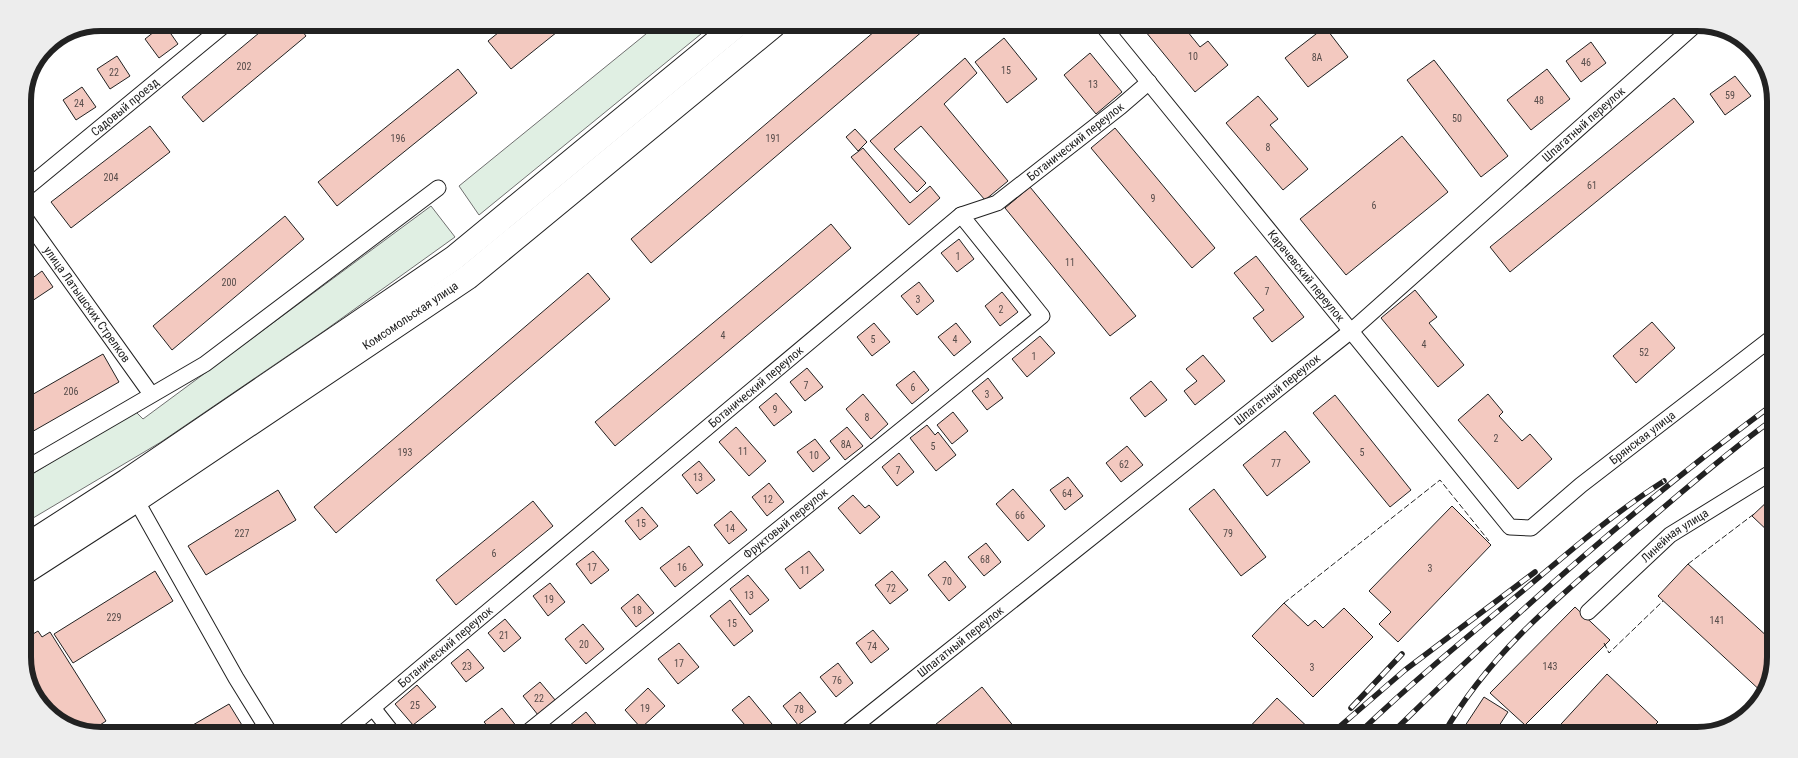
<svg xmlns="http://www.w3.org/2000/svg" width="1798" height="758" font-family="'Roboto Condensed',sans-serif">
<rect width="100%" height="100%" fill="#fff"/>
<g fill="#e0efe3" stroke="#6f6f6f">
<polygon points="657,25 712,25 479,215 459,186"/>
<polygon points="431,206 455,237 324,331 161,442 23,524 23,480 134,410 143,419"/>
</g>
<g fill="#f3c9c0" stroke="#222">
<polygon points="271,23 296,23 306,36 203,122 182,97"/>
<polygon points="164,24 178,44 159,58 145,39"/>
<polygon points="509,24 567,24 511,69 488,41"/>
<polygon points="882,25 921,25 924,30 651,263 631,239"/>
<polygon points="1141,26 1183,26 1200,47 1208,41 1228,65 1195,92"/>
<polygon points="1257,27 1270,27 1262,33"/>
<polygon points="1325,27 1348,57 1308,87 1285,58"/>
<polygon points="1004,38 1037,79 1007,103 975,62"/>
<polygon points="1591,42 1606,63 1581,82 1566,61"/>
<polygon points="1090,53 1122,92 1096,114 1064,75"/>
<polygon points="117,56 130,76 110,89 97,69"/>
<polygon points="965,58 977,73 944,104 1008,181 985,200 921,126 894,149 926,183 917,192 870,141"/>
<polygon points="1434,60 1508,156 1481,177 1407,80"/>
<polygon points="1765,64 1772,85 1771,86 1758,70"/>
<polygon points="458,69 477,93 337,206 318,182"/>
<polygon points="1547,69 1570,99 1531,130 1507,100"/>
<polygon points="1735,76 1751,96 1725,115 1710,94"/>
<polygon points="82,87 96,107 76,120 63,100"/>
<polygon points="1258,96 1278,119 1270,125 1308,169 1283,190 1226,123"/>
<polygon points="1674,98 1694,122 1510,272 1490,247"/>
<polygon points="150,126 170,152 71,228 51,202"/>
<polygon points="1115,128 1215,248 1192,268 1091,148"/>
<polygon points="855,129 867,142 858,151 846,137"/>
<polygon points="1402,136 1448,192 1346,275 1300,219"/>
<polygon points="23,146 32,159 23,165"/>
<polygon points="863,148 910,203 930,186 940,198 909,225 851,157"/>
<polygon points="1030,187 1136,316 1110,336 1005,208"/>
<polygon points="285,216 304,239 172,350 153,326"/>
<polygon points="831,224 851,248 615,446 595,422"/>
<polygon points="23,239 32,251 23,258"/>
<polygon points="959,239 974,259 957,272 941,253"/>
<polygon points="1256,256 1304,317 1272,342 1253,318 1264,310 1234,273"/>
<polygon points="42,271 53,287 23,307 23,285"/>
<polygon points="588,273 610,299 336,533 314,507"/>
<polygon points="919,282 934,301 917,315 901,296"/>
<polygon points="1415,290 1437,317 1429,323 1464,365 1438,387 1381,318"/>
<polygon points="1002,292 1018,312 1000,326 985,306"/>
<polygon points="1652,322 1675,348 1636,383 1613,356"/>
<polygon points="874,323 890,342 872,356 857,337"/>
<polygon points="956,323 971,342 954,356 938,337"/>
<polygon points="1040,336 1055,353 1027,377 1012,359"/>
<polygon points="103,354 119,382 23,437 23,400"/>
<polygon points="1203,355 1225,381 1195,405 1184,391 1197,381 1186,369"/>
<polygon points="807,368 823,387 805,401 790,382"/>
<polygon points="914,371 929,390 912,404 896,385"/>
<polygon points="988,378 1003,398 987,410 972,391"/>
<polygon points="1151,381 1167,400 1145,417 1130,398"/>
<polygon points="776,393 792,412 774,426 759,407"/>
<polygon points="863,394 888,424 871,439 846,409"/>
<polygon points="1488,394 1503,412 1499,416 1522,441 1530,434 1552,459 1518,489 1458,420"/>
<polygon points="1335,395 1411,490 1390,507 1313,413"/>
<polygon points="953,412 968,431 952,444 937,425"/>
<polygon points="927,425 935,435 938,432 956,455 936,471 910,438"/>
<polygon points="736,427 766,461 749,476 719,442"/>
<polygon points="847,427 863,446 845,460 830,441"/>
<polygon points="1285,431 1310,462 1267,496 1243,465"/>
<polygon points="815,439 830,458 813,472 797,452"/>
<polygon points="1127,446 1143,465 1121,482 1106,463"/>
<polygon points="899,453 914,472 897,486 882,467"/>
<polygon points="699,461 715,480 697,494 682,475"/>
<polygon points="1068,477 1083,496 1065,510 1050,490"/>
<polygon points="769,483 784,502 767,516 752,497"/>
<polygon points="1013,489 1045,526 1028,541 996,504"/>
<polygon points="1214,489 1266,557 1241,576 1189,509"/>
<polygon points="278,490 296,520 206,575 188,546"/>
<polygon points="853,495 865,508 869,505 880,517 860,534 838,508"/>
<polygon points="1771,498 1771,534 1752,516"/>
<polygon points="533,501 553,526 456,605 436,580"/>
<polygon points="1452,506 1491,545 1398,642 1379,624 1391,612 1369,591"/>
<polygon points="642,507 658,526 640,540 625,521"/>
<polygon points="731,511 747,530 729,544 714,525"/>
<polygon points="986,543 1001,562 984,576 968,557"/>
<polygon points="689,546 703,565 675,587 660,568"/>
<polygon points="593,551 609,570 591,584 576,564"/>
<polygon points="809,551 824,570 800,589 785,569"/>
<polygon points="945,561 966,587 949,601 928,575"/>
<polygon points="1688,564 1770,639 1770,687 1764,694 1658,596"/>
<polygon points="155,571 173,601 73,663 54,634"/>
<polygon points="892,571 908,590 890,604 875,585"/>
<polygon points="748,575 769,600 750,615 730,589"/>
<polygon points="550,583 565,602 548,616 533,596"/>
<polygon points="638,594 654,613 636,627 621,608"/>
<polygon points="730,600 753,631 734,646 710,616"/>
<polygon points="1284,603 1308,626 1315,620 1323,628 1344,608 1373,637 1313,697 1252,636"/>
<polygon points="1575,607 1610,640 1525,725 1490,693"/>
<polygon points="505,619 521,638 504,652 488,633"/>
<polygon points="583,624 604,649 586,664 565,639"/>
<polygon points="873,630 889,649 871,663 856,643"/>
<polygon points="38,631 42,637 50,632 106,721 97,727 99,730 71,730 48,712 31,685 23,663 23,649 27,646 23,640"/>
<polygon points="679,643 699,667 678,684 658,659"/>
<polygon points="468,649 484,668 466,682 451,663"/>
<polygon points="838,663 853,683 836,697 820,677"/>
<polygon points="1607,674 1658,722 1645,735 1551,735"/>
<polygon points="540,682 556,701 538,715 523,696"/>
<polygon points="417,685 436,707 413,725 395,704"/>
<polygon points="982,687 1019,733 925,733"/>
<polygon points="648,688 665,706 641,728 625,710"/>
<polygon points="800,692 816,712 798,725 783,706"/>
<polygon points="749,696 772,724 762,732 751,732 732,710"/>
<polygon points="1484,697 1508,712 1493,735 1459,735"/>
<polygon points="1277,698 1315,734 1243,734"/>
<polygon points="229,704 245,730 187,730 186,729"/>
<polygon points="502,708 517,727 512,731 492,731 484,722"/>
<polygon points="586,712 602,732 573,731 569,726"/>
</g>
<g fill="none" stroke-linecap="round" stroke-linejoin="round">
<g stroke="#222" stroke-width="17">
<g id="street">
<path id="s1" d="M1103,26L1510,527L1531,528L1581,485L1773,337"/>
<path id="s2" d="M23,191L227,23"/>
<path id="s3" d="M23,215L151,394"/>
<polyline points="23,470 205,364 438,188"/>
<polyline points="136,500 236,678 268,730"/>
<path id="s4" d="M1588,612L1670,535L1772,472"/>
<polyline points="373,708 391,731"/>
<path id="s5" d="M345,731L961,215L997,203L1120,107L1149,82"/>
<path id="s6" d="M529,731L1042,316L961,215"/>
<path id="s7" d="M847,732L1351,331L1692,28"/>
</g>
</g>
<g stroke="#222" stroke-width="26">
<g id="primary">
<polyline points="23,548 127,481 454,258 737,25"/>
<path id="s8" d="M23,573L136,500L468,277L774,25"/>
</g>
</g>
<use href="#street" stroke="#fff" stroke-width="15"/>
<use href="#primary" stroke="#fff" stroke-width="24"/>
<g stroke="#222" stroke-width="5.5">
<g id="rail">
<polyline points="1351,708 1402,654"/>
<polyline points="1331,734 1405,670 1535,572"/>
<path d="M1358,734C1411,683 1468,636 1525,589C1570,551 1614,513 1664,481"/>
<path d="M1391,734C1511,616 1637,505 1772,405"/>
<path d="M1443,735C1489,652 1567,590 1637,530C1681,493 1725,454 1772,420"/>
</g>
</g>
<use href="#rail" stroke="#fff" stroke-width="4" stroke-dasharray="11" stroke-linecap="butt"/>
<g stroke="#222" stroke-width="1" stroke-dasharray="6 2.5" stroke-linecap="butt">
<polyline points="1688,564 1754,514"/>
<polyline points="1284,603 1440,480 1489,541"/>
<polyline points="1604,643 1609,653 1663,601"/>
</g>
</g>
<g text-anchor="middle" stroke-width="4" stroke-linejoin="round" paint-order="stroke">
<g font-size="10" fill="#564c4a">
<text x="1193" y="60">10</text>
<text x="1317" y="61">8А</text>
<text x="1586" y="66">46</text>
<text x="244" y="70">202</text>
<text x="1006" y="74">15</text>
<text x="114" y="76">22</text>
<text x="1093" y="88">13</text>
<text x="1730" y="99">59</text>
<text x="1539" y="104">48</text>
<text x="79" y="107">24</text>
<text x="1457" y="122">50</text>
<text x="398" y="142">196</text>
<text x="773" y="142">191</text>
<text x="1268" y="151">8</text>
<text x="111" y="181">204</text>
<text x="1592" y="189">61</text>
<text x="1153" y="202">9</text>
<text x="1374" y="209">6</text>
<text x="958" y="260">1</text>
<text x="1070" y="266">11</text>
<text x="229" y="286">200</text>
<text x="1267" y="295">7</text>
<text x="918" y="303">3</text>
<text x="1001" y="313">2</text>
<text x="723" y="339">4</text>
<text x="873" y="343">5</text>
<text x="955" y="343">4</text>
<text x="1424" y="348">4</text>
<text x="1644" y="356">52</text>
<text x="1034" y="360">1</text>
<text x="806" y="389">7</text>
<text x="913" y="391">6</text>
<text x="71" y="395">206</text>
<text x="987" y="398">3</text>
<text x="775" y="413">9</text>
<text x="867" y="421">8</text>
<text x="1496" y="442">2</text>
<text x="846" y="448">8А</text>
<text x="933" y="450">5</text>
<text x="743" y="455">11</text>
<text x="405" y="456">193</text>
<text x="1362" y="456">5</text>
<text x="814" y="459">10</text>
<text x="1276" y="467">77</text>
<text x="1124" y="468">62</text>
<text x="898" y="474">7</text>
<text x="698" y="481">13</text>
<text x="1067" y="497">64</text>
<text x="768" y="503">12</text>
<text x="1020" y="519">66</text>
<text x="641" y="527">15</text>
<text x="730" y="532">14</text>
<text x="242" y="537">227</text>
<text x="1228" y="537">79</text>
<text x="494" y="557">6</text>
<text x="985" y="563">68</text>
<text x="592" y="571">17</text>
<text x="682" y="571">16</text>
<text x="1430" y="572">3</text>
<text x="805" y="574">11</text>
<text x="947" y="585">70</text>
<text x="891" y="592">72</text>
<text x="749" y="599">13</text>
<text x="549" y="603">19</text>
<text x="637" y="614">18</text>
<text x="114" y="621">229</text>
<text x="1717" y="624">141</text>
<text x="732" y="627">15</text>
<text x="504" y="639">21</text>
<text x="584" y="648">20</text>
<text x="872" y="650">74</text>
<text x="679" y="667">17</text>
<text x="467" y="670">23</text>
<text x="1550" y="670">143</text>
<text x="1312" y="671">3</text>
<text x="837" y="684">76</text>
<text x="539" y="702">22</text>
<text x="415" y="709">25</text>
<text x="645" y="712">19</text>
<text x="799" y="713">78</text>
</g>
<g font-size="12" fill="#222" stroke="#fff">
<text dy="4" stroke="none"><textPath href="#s2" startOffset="132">Садовый проезд</textPath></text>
<text dy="4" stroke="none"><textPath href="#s7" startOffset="955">Шпагатный переулок</textPath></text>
<text dy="4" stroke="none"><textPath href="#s5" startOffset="941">Ботанический переулок</textPath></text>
<text dy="4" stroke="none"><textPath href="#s1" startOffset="322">Карачевский переулок</textPath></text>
<text dy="4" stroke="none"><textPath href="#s3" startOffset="110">улица Латышских Стрелков</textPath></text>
<text dy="4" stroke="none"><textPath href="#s8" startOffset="465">Комсомольская улица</textPath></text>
<text dy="4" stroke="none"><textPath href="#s5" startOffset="536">Ботанический переулок</textPath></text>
<text dy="4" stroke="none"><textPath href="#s7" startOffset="550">Шпагатный переулок</textPath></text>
<text dy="4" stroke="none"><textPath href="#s1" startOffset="810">Брянская улица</textPath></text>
<text dy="4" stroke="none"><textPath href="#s6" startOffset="330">Фруктовый переулок</textPath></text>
<text dy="4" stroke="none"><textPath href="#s4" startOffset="116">Линейная улица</textPath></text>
<text dy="4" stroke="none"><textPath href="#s7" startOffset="145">Шпагатный переулок</textPath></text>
<text dy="4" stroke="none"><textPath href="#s5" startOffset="131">Ботанический переулок</textPath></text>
</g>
</g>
<path d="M0 0H1798V758H0ZM101 31H1697A70 70 0 0 1 1767 101V657A70 70 0 0 1 1697 727H101A70 70 0 0 1 31 657V101A70 70 0 0 1 101 31Z" fill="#ededed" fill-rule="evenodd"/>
<path fill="none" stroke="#222" stroke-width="6" d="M101 31H1697A70 70 0 0 1 1767 101V657A70 70 0 0 1 1697 727H101A70 70 0 0 1 31 657V101A70 70 0 0 1 101 31Z"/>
</svg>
